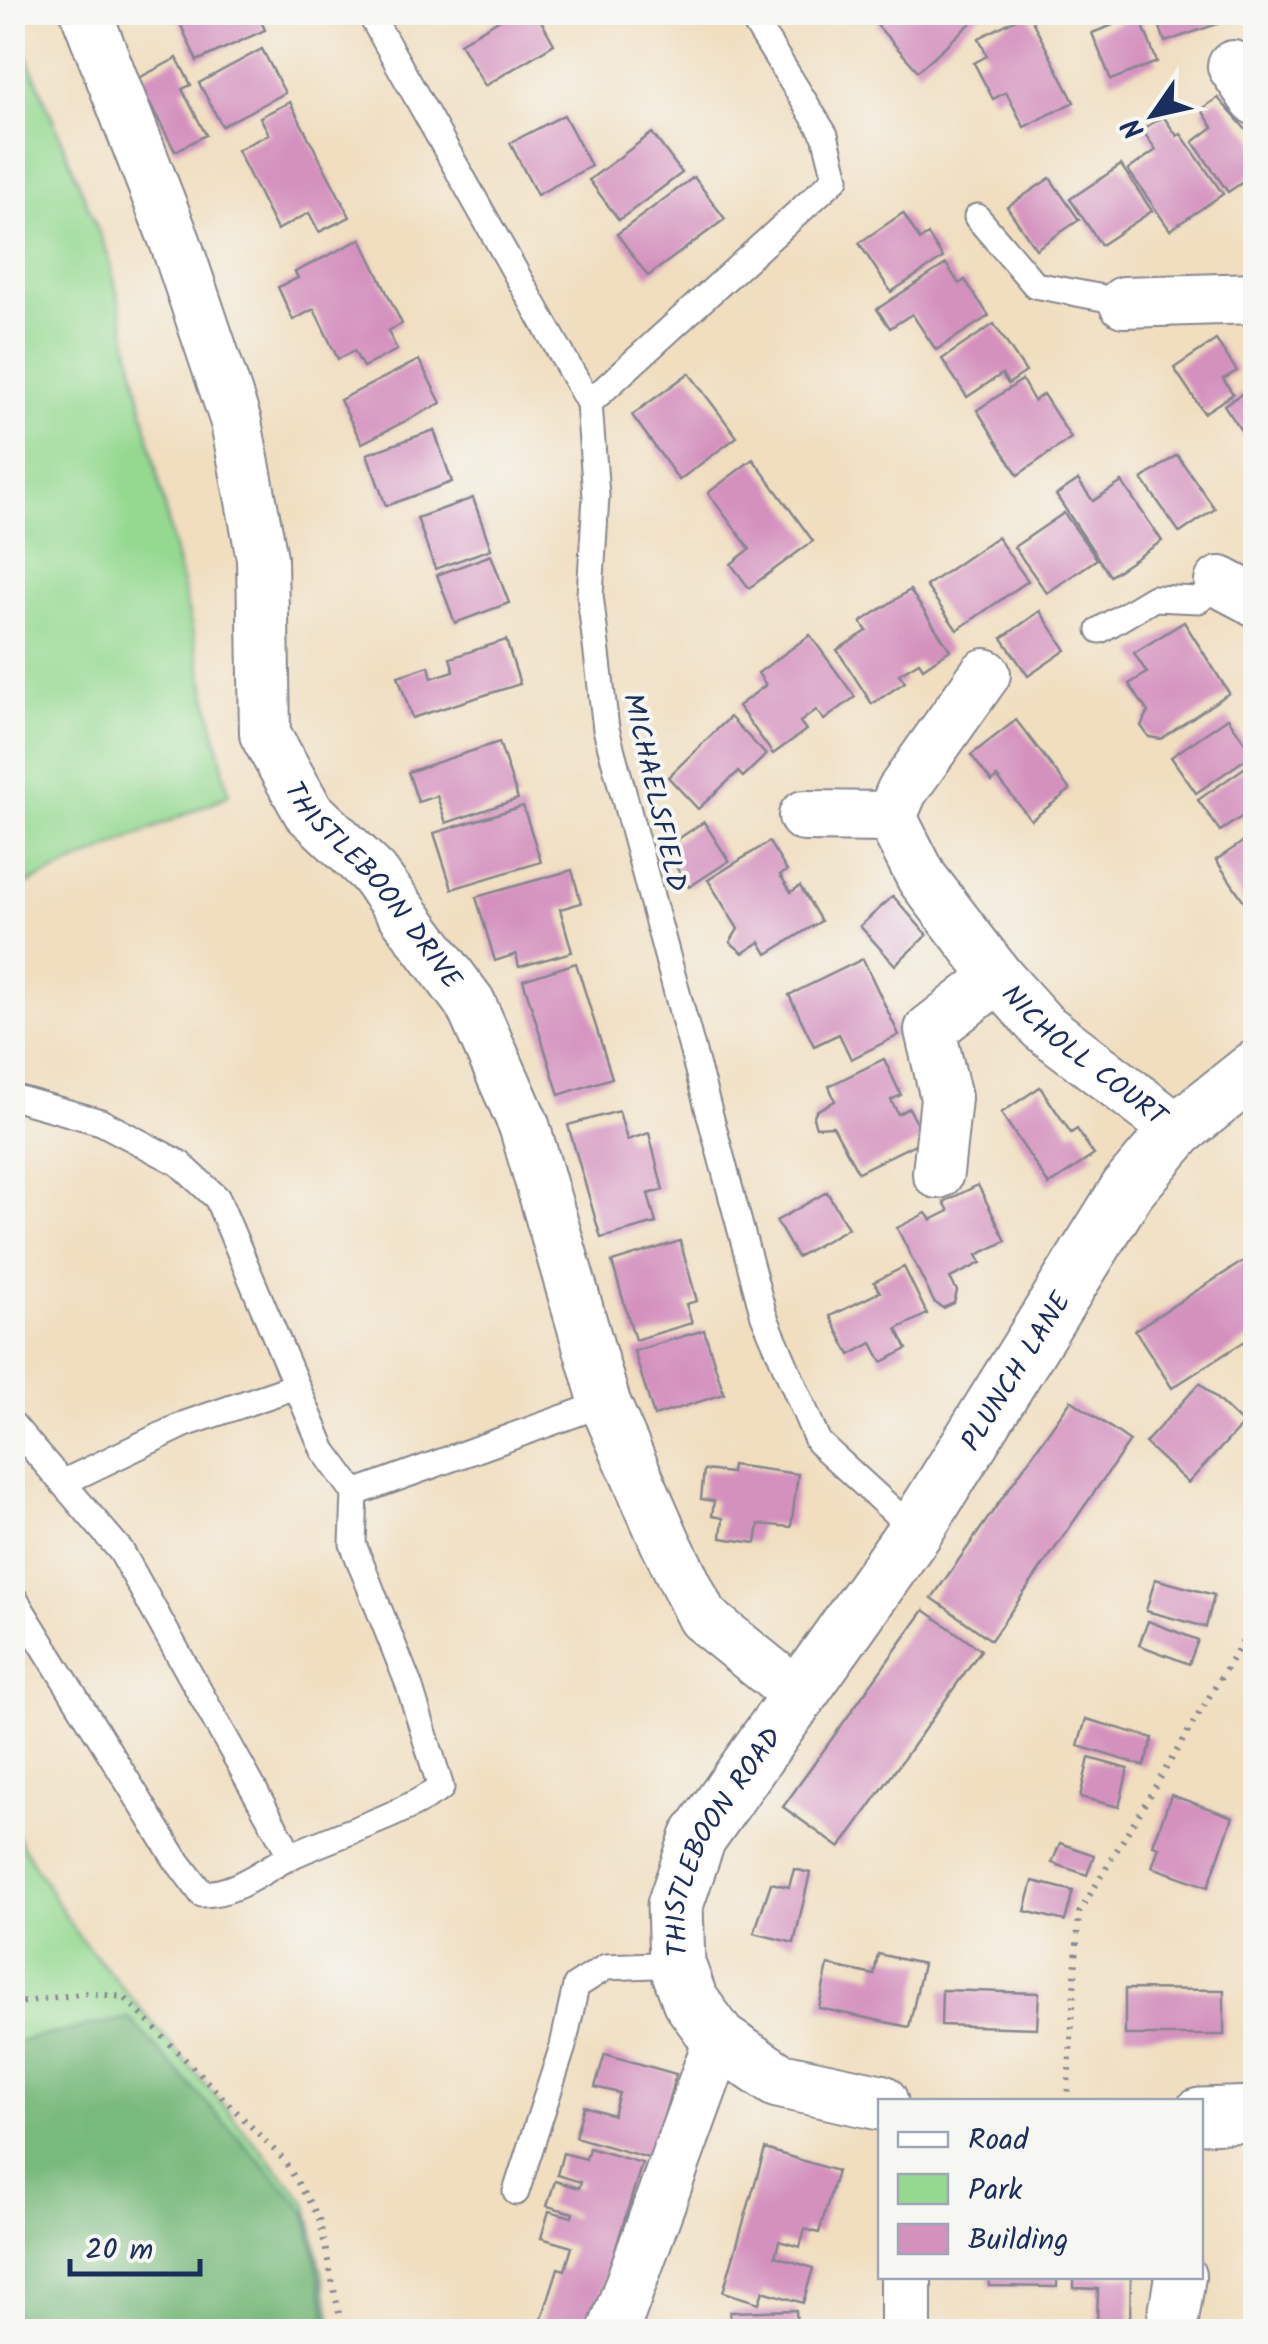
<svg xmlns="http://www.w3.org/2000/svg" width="1268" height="2344" font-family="Kalam,sans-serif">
<rect width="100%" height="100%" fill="#f6f6f2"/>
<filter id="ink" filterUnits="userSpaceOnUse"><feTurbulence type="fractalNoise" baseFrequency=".01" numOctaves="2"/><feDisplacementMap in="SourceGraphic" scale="20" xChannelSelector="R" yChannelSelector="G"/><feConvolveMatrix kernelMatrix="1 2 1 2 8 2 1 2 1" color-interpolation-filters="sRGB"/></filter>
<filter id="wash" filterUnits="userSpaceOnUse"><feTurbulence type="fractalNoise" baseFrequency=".0048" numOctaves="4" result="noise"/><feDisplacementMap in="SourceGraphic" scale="40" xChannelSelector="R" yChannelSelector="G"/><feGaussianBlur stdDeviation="2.25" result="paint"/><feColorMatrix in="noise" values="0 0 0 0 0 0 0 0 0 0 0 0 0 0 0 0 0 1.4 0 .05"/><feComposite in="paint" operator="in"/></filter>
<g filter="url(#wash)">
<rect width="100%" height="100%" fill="#f0debf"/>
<g fill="#95d991" stroke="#588478" stroke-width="2.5">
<polygon points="12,19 109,257 229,795 13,890"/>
<polygon points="12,1828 76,1933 308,2205 334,2331 13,2331"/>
</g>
<polygon fill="#78b97b" stroke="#4a746c" stroke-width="2.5" points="129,2018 307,2213 330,2331 13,2331 13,2042"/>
<g id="blocks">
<g fill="#d491be">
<polygon points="175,12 257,12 265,30 197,61"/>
<polygon points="512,12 536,12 554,44 485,86 460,43"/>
<polygon points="889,12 983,12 918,71 876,24"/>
<polygon points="1155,12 1213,12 1217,24 1165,42"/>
<polygon points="1028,13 1074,102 1024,127 1006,92 993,99 974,63 987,56 979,38"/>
<polygon points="1139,15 1157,62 1111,80 1092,33"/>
<polygon points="262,49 285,93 222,126 199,83"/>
<polygon points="177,58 191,85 182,89 206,135 175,151 137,79"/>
<polygon points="1218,98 1256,141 1256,173 1228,192 1193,142 1213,127 1201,109"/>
<polygon points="290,102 350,217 319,232 309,213 277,230 237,150 269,134 260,117"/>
<polygon points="564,115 591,166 537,195 510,143"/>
<polygon points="1163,116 1177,136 1181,134 1223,194 1170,230 1128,170 1156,150 1142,130"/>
<polygon points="652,133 682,173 619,220 589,180"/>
<polygon points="1121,165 1152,211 1101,245 1070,199"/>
<polygon points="694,177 725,219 648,276 617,234"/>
<polygon points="1050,178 1079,220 1036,249 1007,207"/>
<polygon points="903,213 920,240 928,235 943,258 891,292 859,243"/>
<polygon points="361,239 402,324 388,331 397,350 363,367 354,351 338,359 314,309 293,320 278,287 298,278 295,272"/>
<polygon points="946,264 959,284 965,280 989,316 936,350 912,314 890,328 877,309"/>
<polygon points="994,324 1026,372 1008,384 1002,374 967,397 942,359"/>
<polygon points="1216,340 1237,371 1223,379 1233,394 1204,413 1174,368"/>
<polygon points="419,360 441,403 362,443 340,400"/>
<polygon points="689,373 737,437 679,480 632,415"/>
<polygon points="1022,380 1034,401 1043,394 1071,438 1018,475 977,410"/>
<polygon points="1256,385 1256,453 1224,405"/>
<polygon points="434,430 452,482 386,506 367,454"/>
<polygon points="1177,455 1215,509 1180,533 1142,479"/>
<polygon points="753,459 813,541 749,588 731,564 750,549 708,493"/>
<polygon points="1078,480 1093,501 1122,482 1162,541 1110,576 1056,495"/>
<polygon points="473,498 491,549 435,569 417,518"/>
<polygon points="1064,513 1097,559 1047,593 1014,547"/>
<polygon points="997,537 1028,581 957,630 926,586"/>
<polygon points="491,555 509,603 455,623 437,575"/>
<polygon points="910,590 950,650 923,668 919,662 899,674 905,682 872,704 837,650 867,631 861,622"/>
<polygon points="1040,611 1066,650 1028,676 1002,638"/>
<polygon points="1184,622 1229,693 1161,739 1149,737 1141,726 1148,712 1129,684 1147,673 1134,653"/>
<polygon points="810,635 855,697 824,720 816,710 800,722 806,730 773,754 738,706 766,685 758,673"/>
<polygon points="506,640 520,684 412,718 398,676 429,666 432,678 454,671 450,658"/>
<polygon points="730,717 766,755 743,777 738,772 698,809 668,777"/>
<polygon points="1228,718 1253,754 1196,793 1171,757"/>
<polygon points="1016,720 1070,790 1031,820 997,777 992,782 971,755"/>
<polygon points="499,742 518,799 446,823 437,796 418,802 408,772"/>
<polygon points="1247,766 1256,778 1256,829 1246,814 1220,831 1198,800"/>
<polygon points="523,806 541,862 452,889 434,833"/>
<polygon points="704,822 729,861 689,887 664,848"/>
<polygon points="1256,833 1256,919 1216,860"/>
<polygon points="769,842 787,871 780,875 791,892 800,886 821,921 767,954 760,942 743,953 730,942 738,929 708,880"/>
<polygon points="572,870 581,903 560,909 572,952 519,967 516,954 495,961 476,897"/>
<polygon points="893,896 927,935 895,965 860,926"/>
<polygon points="863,959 899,1035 851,1059 839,1034 814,1046 789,995"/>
<polygon points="576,963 612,1078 559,1095 523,980"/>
<polygon points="884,1059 901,1095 891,1100 898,1114 909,1108 925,1139 858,1172 833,1126 816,1127 813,1118 816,1111 835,1101 829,1086"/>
<polygon points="1040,1087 1071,1133 1077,1129 1094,1155 1049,1185 1001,1113"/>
<polygon points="619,1111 627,1140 649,1133 663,1190 648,1194 656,1223 601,1238 568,1125"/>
<polygon points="978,1185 1006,1241 977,1255 981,1263 950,1278 957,1291 954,1303 943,1308 934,1302 897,1228 926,1213 931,1220 949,1211 944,1202"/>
<polygon points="827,1192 848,1228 797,1257 776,1221"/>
<polygon points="680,1241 697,1301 686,1304 692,1323 635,1340 612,1262"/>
<polygon points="1256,1253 1256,1334 1172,1388 1135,1330"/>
<polygon points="904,1267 927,1314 897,1329 907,1349 882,1362 872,1343 850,1355 830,1316 880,1292 874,1282"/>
<polygon points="704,1330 724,1394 654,1416 634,1351"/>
<polygon points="1200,1383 1243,1424 1188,1483 1145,1443"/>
<polygon points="1071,1400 1130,1441 991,1640 932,1598"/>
<polygon points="732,1465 798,1474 791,1527 759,1524 756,1543 721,1538 723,1518 712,1516 714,1501 701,1499 704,1470 731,1473"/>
<polygon points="1155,1579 1214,1595 1206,1627 1146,1611"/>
<polygon points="924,1610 981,1650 840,1848 783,1807"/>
<polygon points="1148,1621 1198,1640 1189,1664 1139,1645"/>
<polygon points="1251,1660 1256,1662 1256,1683 1245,1680"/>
<polygon points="1086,1719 1153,1738 1144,1766 1078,1746"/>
<polygon points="1089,1758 1128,1769 1119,1807 1080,1797"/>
<polygon points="1171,1795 1233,1817 1208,1887 1152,1867 1159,1847 1153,1845"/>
<polygon points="1060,1843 1094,1855 1087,1875 1052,1863"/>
<polygon points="794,1869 810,1873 794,1943 754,1933 771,1883 789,1887"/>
<polygon points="1033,1881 1073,1891 1065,1921 1025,1911"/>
<polygon points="878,1954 923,1964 909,2027 819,2008 828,1965 874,1975"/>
<polygon points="1125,1989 1224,1990 1224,2035 1125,2035"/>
<polygon points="942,1990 1039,1993 1037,2028 941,2025"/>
<polygon points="605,2054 676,2074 652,2159 575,2137 584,2106 613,2115 619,2093 595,2087"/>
<polygon points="589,2148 642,2163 590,2332 542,2332 544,2326 540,2325 558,2268 565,2270 572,2247 541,2238 549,2211 572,2217 573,2213 547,2206 555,2181 579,2188 581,2182 557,2175 563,2153 586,2159"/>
<polygon points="765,2149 837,2171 819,2233 805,2229 800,2247 779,2241 775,2256 813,2268 803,2303 763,2291 759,2303 723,2292"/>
<polygon points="989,2276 1057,2276 1057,2287 989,2286"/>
<polygon points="1074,2276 1131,2276 1130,2324 1097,2324 1098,2289 1074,2288"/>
<polygon points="796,2310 797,2332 731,2332 730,2312"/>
</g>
</g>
</g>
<g filter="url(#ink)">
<use href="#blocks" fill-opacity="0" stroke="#86868e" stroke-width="2.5"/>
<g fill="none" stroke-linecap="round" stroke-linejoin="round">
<g stroke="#86868e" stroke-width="29">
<g id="service">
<polyline points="369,12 589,403"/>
<polyline points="749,12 825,135 836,178 589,403 596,496 590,595 606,729 764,1316 818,1442 915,1531"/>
<polyline points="977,217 1035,285 1124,302"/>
<polyline points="1100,630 1154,598 1199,600 1220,582"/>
<path d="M12,1097L101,1122L179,1163L217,1198L324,1451L355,1493L353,1544L409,1685L441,1788C394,1819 343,1832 293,1855C260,1871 239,1893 202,1894L175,1858L12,1595"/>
<polyline points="12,1424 121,1551 291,1856"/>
<polyline points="64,1482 185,1424 296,1386"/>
<polyline points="355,1493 605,1403"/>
<polyline points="516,2192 563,2046 576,1986 606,1967 677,1964"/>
</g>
</g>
<g stroke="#86868e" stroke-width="54">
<g id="minor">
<path id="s1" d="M86,12L176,244L236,422L262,558L265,734L308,811L373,873L470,1003L524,1125L605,1403L665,1541L702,1617L798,1695"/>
<polyline points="1233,66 1256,100"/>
<polyline points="1124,302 1256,298"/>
<polyline points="1220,582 1256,601"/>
<path id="s2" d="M985,674L902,791L891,817L922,878L998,977L1043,1027L1178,1130"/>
<polyline points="804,816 891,817"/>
<polyline points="938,1173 946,1098 930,1030 998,977"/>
<polyline points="906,2276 906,2332"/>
<polyline points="613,2332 719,2040"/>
<polyline points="1171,2332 1180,2276"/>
</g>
</g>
<g stroke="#86868e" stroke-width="59">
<g id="tertiary">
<path id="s3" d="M880,2102L778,2080L719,2040L690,2000L677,1964L675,1905L698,1838L915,1531L1128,1189L1178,1130L1256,1068"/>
<polyline points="1200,2116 1256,2114"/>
</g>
</g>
<g stroke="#86868e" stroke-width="6" stroke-dasharray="2.5 8" stroke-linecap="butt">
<polyline points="12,2004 86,1993 124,1997 284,2160 319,2218 343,2332"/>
<polyline points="1067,2102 1079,1913 1256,1619"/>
</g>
<use href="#service" stroke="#fff" stroke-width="25"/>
<use href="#minor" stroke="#fff" stroke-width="50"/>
<use href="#tertiary" stroke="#fff" stroke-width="55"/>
</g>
</g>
<g text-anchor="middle" stroke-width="8" stroke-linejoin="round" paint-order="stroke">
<g font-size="28" fill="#1b2f5e" stroke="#f6f6f2">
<text transform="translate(656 792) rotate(77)" y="10">MICHAELSFIELD</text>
<text dy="10" stroke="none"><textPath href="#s1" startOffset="938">THISTLEBOON DRIVE</textPath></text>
<text dy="10" stroke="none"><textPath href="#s2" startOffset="482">NICHOLL COURT</textPath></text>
<text dy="10" stroke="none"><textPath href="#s3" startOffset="958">PLUNCH LANE</textPath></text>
<text dy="10" stroke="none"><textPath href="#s3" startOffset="398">THISTLEBOON ROAD</textPath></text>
</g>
</g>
<rect width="1268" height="2344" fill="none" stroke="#f6f6f2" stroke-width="50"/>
<rect x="878" y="2099" width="325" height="180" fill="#f6f6f2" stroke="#9ea6b7" stroke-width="2.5"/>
<rect x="898" y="2132" width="50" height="15" fill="#ffffff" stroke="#9ea6b7" stroke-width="2.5"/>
<text x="968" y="2149" font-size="30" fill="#1b2f5e">Road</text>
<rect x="898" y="2174" width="50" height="30" fill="#95d991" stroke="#9ea6b7" stroke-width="2.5"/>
<text x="968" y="2199" font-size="30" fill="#1b2f5e">Park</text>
<rect x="898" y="2224" width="50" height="30" fill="#d491be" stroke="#9ea6b7" stroke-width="2.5"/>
<text x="968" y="2249" font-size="30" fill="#1b2f5e">Building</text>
<g transform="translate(1153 115) rotate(236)" stroke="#f6f6f2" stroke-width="8" paint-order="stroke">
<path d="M0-8L18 38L0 25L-18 38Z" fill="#1b2f5e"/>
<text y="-15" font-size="28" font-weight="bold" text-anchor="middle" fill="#1b2f5e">N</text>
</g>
<path d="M70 2259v15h130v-15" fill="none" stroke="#1b2f5e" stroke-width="5"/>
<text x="85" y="2259" font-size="30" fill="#1b2f5e" stroke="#f6f6f2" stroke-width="8" paint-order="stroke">20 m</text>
</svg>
